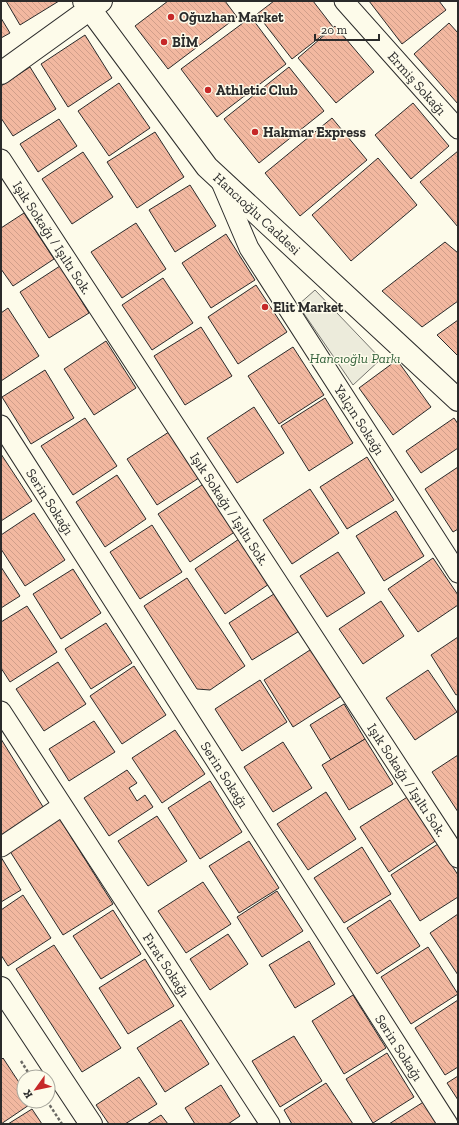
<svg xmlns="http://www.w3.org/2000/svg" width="459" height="1125" font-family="'Zilla Slab',serif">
<defs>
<pattern id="building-back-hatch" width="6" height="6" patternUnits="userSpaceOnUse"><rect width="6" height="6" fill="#f2b8a0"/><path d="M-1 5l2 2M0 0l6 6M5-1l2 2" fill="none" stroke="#d09e8a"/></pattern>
</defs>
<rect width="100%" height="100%" fill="#fdfbea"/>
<polygon fill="#ecebdb" stroke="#74746e" points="315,290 381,359 353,385 298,305"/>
<g fill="url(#building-back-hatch)" stroke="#2b2b2b">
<polygon points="6,1 59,1 20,25"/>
<polygon points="168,1 225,1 237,17 168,69 135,26"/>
<polygon points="274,1 313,1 333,27 292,59 257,14"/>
<polygon points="369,1 439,1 446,10 402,44"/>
<polygon points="251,17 286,64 217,117 181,69"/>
<polygon points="1,18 10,33 1,38"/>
<polygon points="449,23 458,33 458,104 414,54"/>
<polygon points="335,26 374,72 336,103 298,58"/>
<polygon points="85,35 112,78 68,107 41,64"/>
<polygon points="30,67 56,109 13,136 1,118 1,86"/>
<polygon points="289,67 324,111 259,163 224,119"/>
<polygon points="119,83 150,128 109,156 78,111"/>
<polygon points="413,103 449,146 411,179 375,135"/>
<polygon points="332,118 367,160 300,216 265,173"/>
<polygon points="59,119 77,146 38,172 20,144"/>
<polygon points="155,132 184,177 137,208 107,162"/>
<polygon points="458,151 458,227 420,182"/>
<polygon points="83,152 113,197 72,224 42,179"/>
<polygon points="378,158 417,205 351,261 312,215"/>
<polygon points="190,185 216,226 175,252 149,210"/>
<polygon points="24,213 54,259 13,286 1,269 1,228"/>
<polygon points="136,223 166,269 122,298 91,252"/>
<polygon points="226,234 255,280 211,308 182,263"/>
<polygon points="445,242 458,253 458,301 422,327 382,291"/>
<polygon points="60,266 89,313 49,338 20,292"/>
<polygon points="163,278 193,323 152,350 122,305"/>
<polygon points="256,285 287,332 238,364 208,317"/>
<polygon points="8,308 39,356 1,381 1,313"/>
<polygon points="458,320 458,356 437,335"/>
<polygon points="201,327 232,376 185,405 154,356"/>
<polygon points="106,341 136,388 94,415 64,369"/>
<polygon points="293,347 324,395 279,424 248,376"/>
<polygon points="397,360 431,407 393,435 359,388"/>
<polygon points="45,370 74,418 31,444 2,397"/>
<polygon points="325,398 353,443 309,471 281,426"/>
<polygon points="254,407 284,453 237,483 207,438"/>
<polygon points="85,418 117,466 73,495 41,446"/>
<polygon points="454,418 458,424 458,448 421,473 406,451"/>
<polygon points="172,430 202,476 157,505 127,459"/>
<polygon points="1,454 32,501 1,521"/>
<polygon points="367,457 394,500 347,529 320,487"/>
<polygon points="458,467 458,529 453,532 425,489"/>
<polygon points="117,475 146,519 105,547 76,502"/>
<polygon points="208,481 239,529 190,562 158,514"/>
<polygon points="310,489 339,533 292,564 263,520"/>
<polygon points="396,511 424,556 384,581 356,536"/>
<polygon points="34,513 65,560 25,586 1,549 1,535"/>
<polygon points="152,525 182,572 140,599 110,552"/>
<polygon points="242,537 272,582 225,614 195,569"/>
<polygon points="338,552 365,593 327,617 300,576"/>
<polygon points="433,558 458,595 458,605 418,632 388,589"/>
<polygon points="1,567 20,596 1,608"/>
<polygon points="73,569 101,613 61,639 33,594"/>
<polygon points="187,578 245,666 210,690 197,689 144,606"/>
<polygon points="277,592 301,630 252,660 229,623"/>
<polygon points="381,601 404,636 363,664 339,629"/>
<polygon points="27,606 57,652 10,682 1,668 1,622"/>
<polygon points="106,623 132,663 91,689 65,649"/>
<polygon points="458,637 458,694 456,695 431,655"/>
<polygon points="313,648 343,695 293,727 264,680"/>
<polygon points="58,662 86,704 44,731 16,689"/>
<polygon points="134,666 166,715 122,744 90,696"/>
<polygon points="428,670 457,712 415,740 386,698"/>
<polygon points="260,680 287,722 242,751 215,709"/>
<polygon points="344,704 365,739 331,760 310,725"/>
<polygon points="94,721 115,752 69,781 49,749"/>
<polygon points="175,730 205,774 162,803 132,758"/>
<polygon points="1,739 45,810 1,838"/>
<polygon points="365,739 393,784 349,810 322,765"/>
<polygon points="283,742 312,788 273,812 244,767"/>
<polygon points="458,755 458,812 432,772"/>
<polygon points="127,770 137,783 129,788 137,801 145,795 153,807 109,836 84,798"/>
<polygon points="210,781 242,832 200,859 168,808"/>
<polygon points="326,792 356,839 308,870 277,824"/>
<polygon points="409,796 437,840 389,872 360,827"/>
<polygon points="56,813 113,904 63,935 6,845"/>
<polygon points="157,816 187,861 148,886 118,841"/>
<polygon points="249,841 279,888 239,913 209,866"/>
<polygon points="438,844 458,875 458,897 420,921 391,875"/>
<polygon points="362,847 391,894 344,923 314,878"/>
<polygon points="1,857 21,890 1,902"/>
<polygon points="203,882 231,924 186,953 158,911"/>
<polygon points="277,891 303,931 262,957 237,917"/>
<polygon points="23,895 51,938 8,966 1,955 1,910"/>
<polygon points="390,900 420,946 377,974 347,928"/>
<polygon points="113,910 141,954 101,979 73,936"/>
<polygon points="458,914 458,975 430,933"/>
<polygon points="228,934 248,964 210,990 190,959"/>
<polygon points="309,941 335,984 295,1008 269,965"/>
<polygon points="54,945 121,1048 82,1072 16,969"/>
<polygon points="428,947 458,994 411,1024 381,977"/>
<polygon points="145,959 174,1006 128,1034 99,988"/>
<polygon points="353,995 386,1048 344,1074 312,1021"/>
<polygon points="458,1000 458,1067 445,1075 415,1028"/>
<polygon points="181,1020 209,1064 165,1092 137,1048"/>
<polygon points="294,1036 322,1081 280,1107 252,1061"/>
<polygon points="387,1053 414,1097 373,1123 346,1079"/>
<polygon points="3,1058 24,1090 24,1101 31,1101 32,1103 1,1124 1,1060"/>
<polygon points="458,1076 458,1100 447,1083"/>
<polygon points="139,1077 157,1104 125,1124 109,1124 96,1105"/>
<polygon points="326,1083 353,1124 292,1124 284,1110"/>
<polygon points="221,1085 240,1116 228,1124 195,1124 185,1108"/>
<polygon points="425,1101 440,1124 389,1124"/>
<polygon points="32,1109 42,1124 8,1124"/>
<polygon points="161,1115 168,1124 147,1124"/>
</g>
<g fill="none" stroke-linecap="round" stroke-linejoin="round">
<g stroke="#2b2b2b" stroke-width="21">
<g id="street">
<path id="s1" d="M344,1L458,129"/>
<path id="s2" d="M1,159L458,858"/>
<path id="s3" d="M220,180L249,248L458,573"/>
<path id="s4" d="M1,425L448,1124"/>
<path id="s5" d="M1,711L270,1124"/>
<polyline points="1,847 62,806"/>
</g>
</g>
<g stroke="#2b2b2b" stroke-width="24">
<g id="secondary">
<path id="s6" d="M84,1L207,167L458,400"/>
<polyline points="1,73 101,1"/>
<polyline points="1,988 91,1124"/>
</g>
</g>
<g stroke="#6a6964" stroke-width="2.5" stroke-dasharray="3 2" stroke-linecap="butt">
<polyline points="21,1061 31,1077"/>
<polyline points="47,1101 62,1124"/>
</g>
<use href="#street" stroke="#fdfbea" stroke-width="19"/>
<use href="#secondary" stroke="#fdfbea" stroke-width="22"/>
</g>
<g fill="#c62828" stroke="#fdfbea" stroke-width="1.5">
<circle cx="171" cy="17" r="4"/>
<circle cx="164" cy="42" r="4"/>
<circle cx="208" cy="90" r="4"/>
<circle cx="255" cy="132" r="4"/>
<circle cx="265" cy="307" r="4"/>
</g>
<g text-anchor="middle" stroke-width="3" stroke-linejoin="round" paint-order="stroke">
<g font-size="14" font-weight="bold" fill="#2b2b2b" stroke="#fdfbea" text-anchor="start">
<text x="179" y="22">Oğuzhan Market</text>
<text x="172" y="47">BİM</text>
<text x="216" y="95">Athletic Club</text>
<text x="263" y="137">Hakmar Express</text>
<text x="273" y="312">Elit Market</text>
</g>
<g font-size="14" fill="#2b2b2b" stroke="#fdfbea">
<text dy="5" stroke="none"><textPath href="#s1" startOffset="110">Ermiş Sokağı</textPath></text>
<text dy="5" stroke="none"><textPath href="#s6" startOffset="275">Hancıoğlu Caddesi</textPath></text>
<text dy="5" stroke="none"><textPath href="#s2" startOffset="94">Işık Sokağı / Işıltı Sok.</textPath></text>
<text dy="5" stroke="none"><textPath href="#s3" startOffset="278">Yalçın Sokağı</textPath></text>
<text dy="5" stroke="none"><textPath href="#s4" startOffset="91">Serin Sokağı</textPath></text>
<text dy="5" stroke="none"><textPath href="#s2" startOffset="418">Işık Sokağı / Işıltı Sok.</textPath></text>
<text dy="5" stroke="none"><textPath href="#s4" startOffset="415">Serin Sokağı</textPath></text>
<text dy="5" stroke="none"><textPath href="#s2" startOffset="742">Işık Sokağı / Işıltı Sok.</textPath></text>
<text dy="5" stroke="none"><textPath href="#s5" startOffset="303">Fırat Sokağı</textPath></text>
<text dy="5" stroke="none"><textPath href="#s4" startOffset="739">Serin Sokağı</textPath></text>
</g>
<g font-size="14" font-style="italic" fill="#34623c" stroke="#fdfbea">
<text x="355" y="363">Hancıoğlu Parkı</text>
</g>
</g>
<rect width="459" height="1125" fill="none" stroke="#2b2b2b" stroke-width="4"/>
<g transform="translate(36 1089) rotate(237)"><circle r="19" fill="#fdfbea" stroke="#a9a89e"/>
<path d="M0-3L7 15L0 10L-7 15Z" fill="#c62828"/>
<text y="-6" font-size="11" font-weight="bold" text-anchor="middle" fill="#2b2b2b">K</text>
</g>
<path d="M315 34v6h64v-6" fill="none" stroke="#2b2b2b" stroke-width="2"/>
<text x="321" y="34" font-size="12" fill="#2b2b2b" stroke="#fdfbea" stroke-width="3" paint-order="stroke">20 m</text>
</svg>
